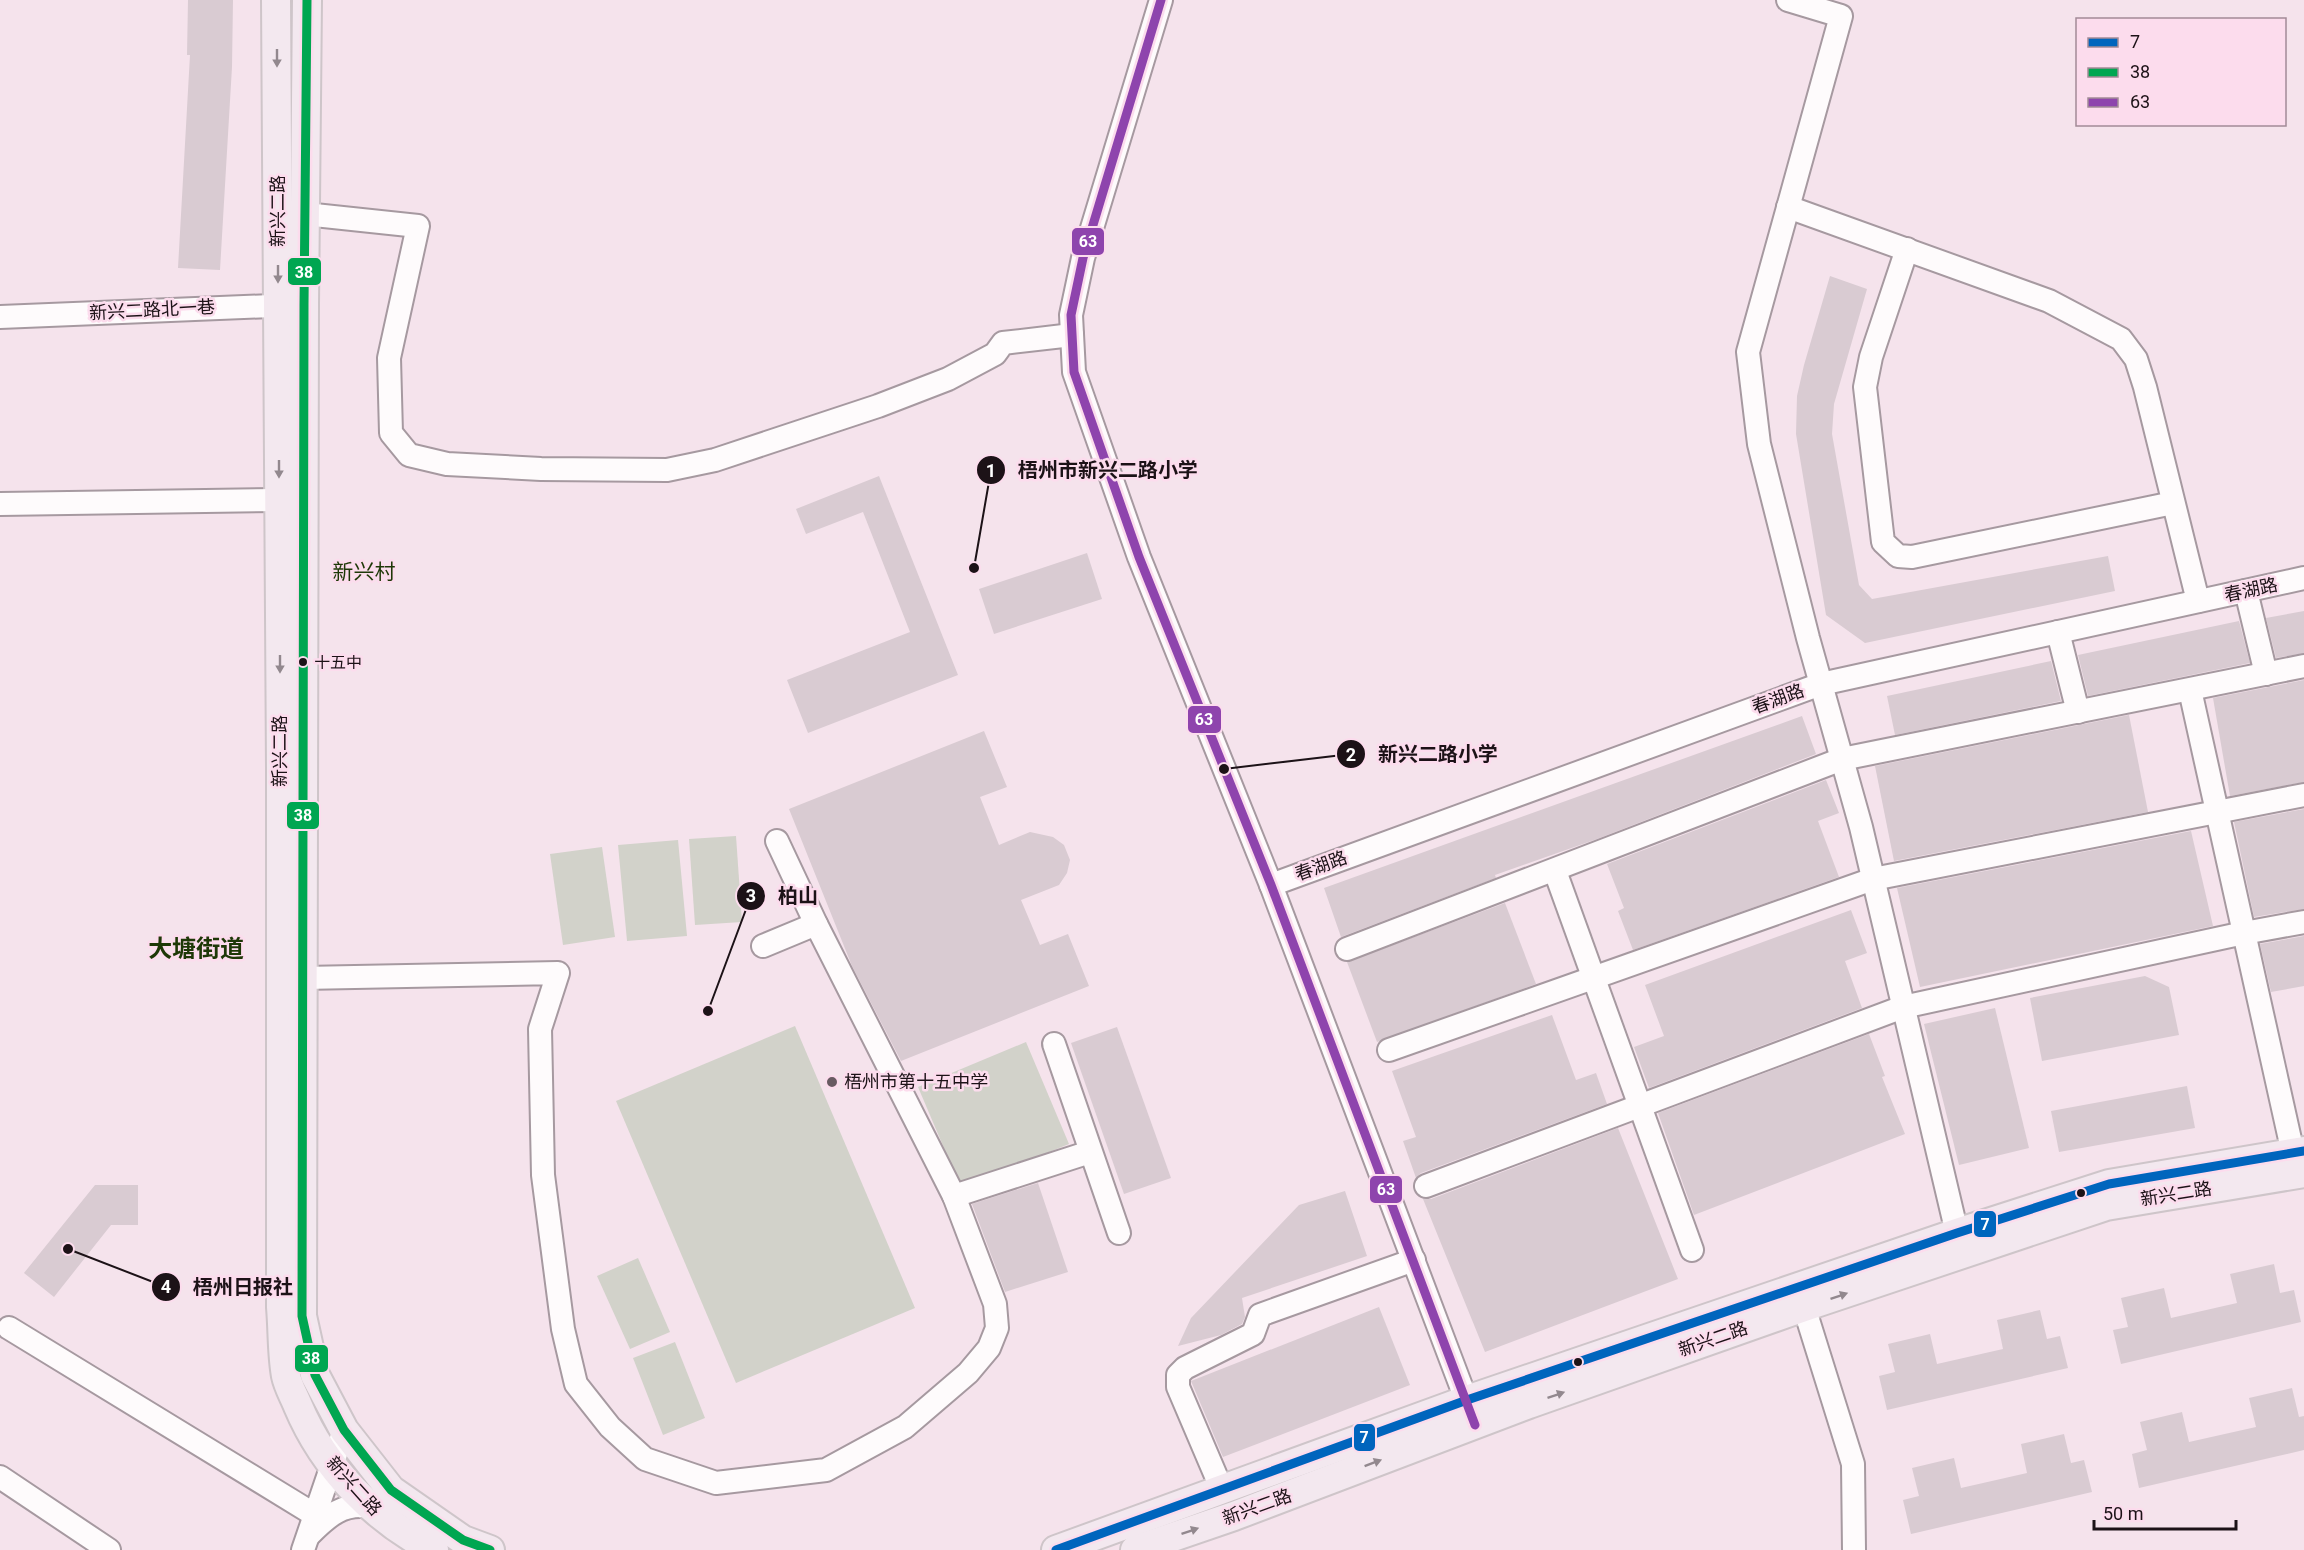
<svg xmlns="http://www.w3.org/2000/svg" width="2304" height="1550" font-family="Roboto,'Noto Sans SC',sans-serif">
<rect width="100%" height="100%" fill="#f5e3ec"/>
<g fill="#d2d2ca">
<polygon points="736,836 742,922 695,925 689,839"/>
<polygon points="678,840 687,936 627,941 618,845"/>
<polygon points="602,847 615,937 563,945 550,854"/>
<polygon points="795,1026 915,1308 736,1383 616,1101"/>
<polygon points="1026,1042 1069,1144 961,1188 918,1087"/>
<polygon points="638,1258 670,1332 630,1349 597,1276"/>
<polygon points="675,1342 705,1418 663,1435 633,1358"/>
</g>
<g fill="#d9cbd2">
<polygon points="188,0 233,0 232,67 220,270 178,268 190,55 187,55"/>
<polygon points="1830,276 1867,289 1834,404 1832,434 1859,585 1872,599 2108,556 2115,591 1865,643 1826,615 1796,434 1797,396 1804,365"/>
<polygon points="879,476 958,675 808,733 787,680 910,632 863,512 806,534 796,509"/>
<polygon points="1087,553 1102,599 994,634 979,589"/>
<polygon points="2304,611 2304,653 2276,658 2266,618"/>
<polygon points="2239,621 2250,663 2088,696 2078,655"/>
<polygon points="2051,661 2061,701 1895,735 1887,696"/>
<polygon points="2304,680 2304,782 2230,796 2213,698"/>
<polygon points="2129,715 2148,812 1894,861 1875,766"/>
<polygon points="1802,716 1816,754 1597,839 1495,875 1496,878 1341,937 1324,888"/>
<polygon points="984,731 1007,787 980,797 999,845 1030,832 1053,837 1064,845 1070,860 1067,873 1059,885 1021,900 1040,945 1068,934 1089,986 901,1061 852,966 789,809"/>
<polygon points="1826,780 1839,813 1818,821 1839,877 1633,950 1618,911 1624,908 1607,864"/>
<polygon points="2304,809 2304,909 2254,917 2234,822"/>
<polygon points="2191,831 2213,926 1920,987 1897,888"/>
<polygon points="1505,903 1536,984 1377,1042 1347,962"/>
<polygon points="1851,910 1867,953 1845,961 1862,1008 1649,1088 1634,1047 1664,1036 1645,985"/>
<polygon points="2304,936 2304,986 2271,992 2260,944"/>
<polygon points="2145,976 2169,987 2179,1035 2042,1061 2030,998"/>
<polygon points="1995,1008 2029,1148 1959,1165 1924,1024"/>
<polygon points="1552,1015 1576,1080 1596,1073 1607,1104 1421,1173 1416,1178 1403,1141 1416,1137 1392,1071"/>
<polygon points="1117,1027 1171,1178 1124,1194 1071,1043"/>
<polygon points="1869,1034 1885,1076 1882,1077 1905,1134 1694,1215 1658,1113"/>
<polygon points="2187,1086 2195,1128 2059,1152 2051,1111"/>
<polygon points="1618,1128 1678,1279 1485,1352 1423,1199 1431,1199"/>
<polygon points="1038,1183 1068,1272 1005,1292 972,1204"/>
<polygon points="95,1185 138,1185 138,1225 111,1225 54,1297 24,1273"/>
<polygon points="1345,1191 1367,1256 1242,1298 1245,1317 1242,1324 1221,1335 1178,1346 1191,1318 1299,1205"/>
<polygon points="2274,1264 2280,1293 2294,1290 2301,1322 2121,1364 2113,1330 2128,1327 2121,1298 2164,1288 2171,1318 2237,1303 2230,1274"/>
<polygon points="1379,1307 1410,1385 1223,1457 1191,1381"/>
<polygon points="2040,1310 2047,1339 2060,1336 2068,1368 1887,1410 1879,1376 1895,1372 1888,1344 1930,1334 1937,1364 2003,1349 1997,1320"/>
<polygon points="2292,1388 2299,1417 2304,1416 2304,1450 2139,1488 2132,1454 2147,1450 2140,1422 2182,1412 2189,1442 2256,1427 2249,1398"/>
<polygon points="2064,1434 2071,1463 2084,1460 2092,1492 1911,1534 1903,1500 1919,1496 1912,1468 1954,1458 1961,1488 2027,1473 2021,1444"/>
</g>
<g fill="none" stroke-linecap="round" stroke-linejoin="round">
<g stroke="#a699a0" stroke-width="26">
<g id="minor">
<polyline points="1161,0 1083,258 1071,315 1074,372 1139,557 1271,885 1472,1415"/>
<polyline points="1788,0 1841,16 1748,352 1759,444 1808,638 1861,827 1957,1233"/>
<polyline points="1788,207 2049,301 2121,339 2136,359 2145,387 2198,601"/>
<polyline points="305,214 418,226 389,358 391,433 409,455 447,464 541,469 667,470 715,460 878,406 948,379 995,354 1003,343 1072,335"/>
<polyline points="1907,249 1871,357 1865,387 1883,542 1898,556 1912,557 2173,503"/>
<polyline points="0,317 295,305"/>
<polyline points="0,504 279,500"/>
<polyline points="2246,591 2266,674"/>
<polyline points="2058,632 2078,712"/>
<polyline points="2190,690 2293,1153"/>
<polyline points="1555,871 1692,1250"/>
<polyline points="1271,885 1821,684 2304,578"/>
<polyline points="763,946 816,924"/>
<polyline points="1347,949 1842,759 2304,666"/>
<polyline points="303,978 558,973 540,1029 543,1175 563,1329 576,1384 610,1427 645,1459 716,1483 826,1470 905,1427 968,1373 989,1348 997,1328 995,1304 954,1196 816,924 777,841"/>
<polyline points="1054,1044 1119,1233"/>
<polyline points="1389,1050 1873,879 2304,795"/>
<polyline points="1426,1186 1903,1007 2244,933 2304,922"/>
<polyline points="954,1196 1090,1152"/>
<polyline points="1804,1307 1853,1464 1854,1550"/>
<polyline points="9,1328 315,1515"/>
<polyline points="0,1477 109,1550"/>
<polyline points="1222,1490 1178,1387 1178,1375 1185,1368 1253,1334 1260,1315 1414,1260"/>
<path d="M309,1535C328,1516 343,1502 371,1507"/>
<polyline points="303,1550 344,1430"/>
</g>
</g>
<g stroke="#cec5c9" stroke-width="32">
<g id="major">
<path d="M276,0L281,768V1307C283,1330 282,1354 286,1376C288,1386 294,1396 298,1406C324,1468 374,1519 434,1550"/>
<polyline points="307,0 304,305 302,1316 315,1375 344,1430 391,1490 463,1540 490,1550"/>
<polyline points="1056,1550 1467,1400 1957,1233 2109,1184 2304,1151"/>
<polyline points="1135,1550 1234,1516 1529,1404 1804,1307 2106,1206 2304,1173"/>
</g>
</g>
<use href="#minor" stroke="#fefbfc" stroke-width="22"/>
<use href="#major" stroke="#f3e8ef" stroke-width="28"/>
<g stroke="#fcdced" stroke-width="14">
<polyline id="bus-1" points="1056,1550 1467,1400 1957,1233 2109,1184 2304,1151"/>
</g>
<g stroke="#fcdced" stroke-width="14">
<polyline id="bus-2" points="307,0 304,305 302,1316 315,1375 344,1430 391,1490 463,1540 490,1550"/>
</g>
<g stroke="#fcdced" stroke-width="14">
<polyline id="bus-3" points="1161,0 1083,258 1071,315 1074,372 1139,557 1271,885 1475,1425"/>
</g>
<use href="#bus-1" stroke="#0065bd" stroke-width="9"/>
<use href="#bus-2" stroke="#00a651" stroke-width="9"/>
<use href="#bus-3" stroke="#8e44ad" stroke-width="9"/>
</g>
<defs><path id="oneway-solid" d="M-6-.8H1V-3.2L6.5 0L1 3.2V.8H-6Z" transform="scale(1.5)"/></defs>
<g fill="#92888e">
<use href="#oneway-solid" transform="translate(277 58) rotate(90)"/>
<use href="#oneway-solid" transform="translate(278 274) rotate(90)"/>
<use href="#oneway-solid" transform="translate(279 469) rotate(90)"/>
<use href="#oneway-solid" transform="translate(280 664) rotate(90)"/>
<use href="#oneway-solid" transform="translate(1839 1296) rotate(-19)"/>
<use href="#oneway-solid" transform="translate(1556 1395) rotate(-19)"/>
<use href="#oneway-solid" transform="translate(1373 1463) rotate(-21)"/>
<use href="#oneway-solid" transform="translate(1190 1531) rotate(-19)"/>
</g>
<g fill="#1c1217" stroke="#fcdced" stroke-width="2">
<circle cx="303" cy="662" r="5"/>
<circle cx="2081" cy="1193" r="5"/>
<circle cx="1578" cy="1362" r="5"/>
</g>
<circle fill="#685b62" stroke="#fcdced" stroke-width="2" cx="832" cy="1082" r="6"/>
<g text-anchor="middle" stroke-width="5" stroke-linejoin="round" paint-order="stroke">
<g font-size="16" fill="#1c1217" stroke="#fcdced" text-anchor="start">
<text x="314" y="668">十五中</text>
</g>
<g font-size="18" fill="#1c1217" stroke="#fcdced">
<text transform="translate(278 211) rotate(-90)" y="6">新兴二路</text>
<text transform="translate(152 310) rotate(-3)" y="6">新兴二路北一巷</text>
<text transform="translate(2251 590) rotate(-12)" y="6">春湖路</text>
<text transform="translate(1778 699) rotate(-20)" y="6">春湖路</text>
<text transform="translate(280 751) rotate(-90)" y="6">新兴二路</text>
<text transform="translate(1321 866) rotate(-20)" y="6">春湖路</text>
<text transform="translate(2176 1194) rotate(-9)" y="6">新兴二路</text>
<text transform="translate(1713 1339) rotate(-19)" y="6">新兴二路</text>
<text transform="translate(354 1486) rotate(48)" y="6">新兴二路</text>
<text transform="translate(1257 1507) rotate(-20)" y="6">新兴二路</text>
</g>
<g font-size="18" fill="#1c1217" stroke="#fcdced" text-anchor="start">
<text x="844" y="1088">梧州市第十五中学</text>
</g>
<g font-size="21" fill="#1e3807" stroke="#fcdced">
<text x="364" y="579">新兴村</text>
</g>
<g font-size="24" font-weight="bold" fill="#1e3807" stroke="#fcdced">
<text x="196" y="957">大塘街道</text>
</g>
</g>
<path fill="none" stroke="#1c1217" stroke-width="2" d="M974 568L991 470M1224 769L1351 754M708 1011L751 896M68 1249L166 1287"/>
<g fill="#1c1217" stroke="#fcdced" stroke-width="2">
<circle cx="974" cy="568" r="6"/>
<circle cx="1224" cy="769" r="6"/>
<circle cx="708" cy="1011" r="6"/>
<circle cx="68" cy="1249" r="6"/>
<circle cx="991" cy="470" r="15"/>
<circle cx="1351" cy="754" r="15"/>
<circle cx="751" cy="896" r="15"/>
<circle cx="166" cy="1287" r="15"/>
</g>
<g font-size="18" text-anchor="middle" font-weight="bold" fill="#fff">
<text x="991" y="477">1</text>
<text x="1351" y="761">2</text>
<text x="751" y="902">3</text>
<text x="166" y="1293">4</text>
</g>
<g font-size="20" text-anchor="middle" font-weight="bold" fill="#1c1217" stroke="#fcdced" stroke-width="5" stroke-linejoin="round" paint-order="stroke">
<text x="1108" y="477">梧州市新兴二路小学</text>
<text x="1438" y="761">新兴二路小学</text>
<text x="798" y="903">柏山</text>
<text x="243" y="1294">梧州日报社</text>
</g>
<g stroke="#fcdced" stroke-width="2">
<rect x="1071" y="227" width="34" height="29" rx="6" fill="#8e44ad"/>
<rect x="287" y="257" width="35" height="29" rx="6" fill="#00a651"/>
<rect x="1187" y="705" width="35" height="29" rx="6" fill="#8e44ad"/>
<rect x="286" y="801" width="34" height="29" rx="6" fill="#00a651"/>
<rect x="1369" y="1175" width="34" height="29" rx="6" fill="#8e44ad"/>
<rect x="1973" y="1210" width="24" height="28" rx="6" fill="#0065bd"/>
<rect x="294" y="1344" width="35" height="29" rx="6" fill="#00a651"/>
<rect x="1353" y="1423" width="23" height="29" rx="6" fill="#0065bd"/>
</g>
<g font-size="16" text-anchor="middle" font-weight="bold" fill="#fff">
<text x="1088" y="247">63</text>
<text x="304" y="278">38</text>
<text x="1204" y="725">63</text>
<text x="303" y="821">38</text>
<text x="1386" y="1195">63</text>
<text x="1985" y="1230">7</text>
<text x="311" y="1364">38</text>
<text x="1364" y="1443">7</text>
</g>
<rect x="2076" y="18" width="210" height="108" fill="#fcdced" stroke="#a28b97" stroke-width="1.5"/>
<rect x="2088" y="38" width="30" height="9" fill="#0065bd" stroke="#a28b97" stroke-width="1.5"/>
<text x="2130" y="48" font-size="18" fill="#1c1217">7</text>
<rect x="2088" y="68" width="30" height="9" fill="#00a651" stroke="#a28b97" stroke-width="1.5"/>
<text x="2130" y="78" font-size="18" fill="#1c1217">38</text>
<rect x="2088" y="98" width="30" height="9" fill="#8e44ad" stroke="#a28b97" stroke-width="1.5"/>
<text x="2130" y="108" font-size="18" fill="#1c1217">63</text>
<path d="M2094 1520v9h142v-9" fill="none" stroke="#1c1217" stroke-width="3"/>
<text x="2103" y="1520" font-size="18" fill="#1c1217" stroke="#fcdced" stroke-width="4.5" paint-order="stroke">50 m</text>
</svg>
